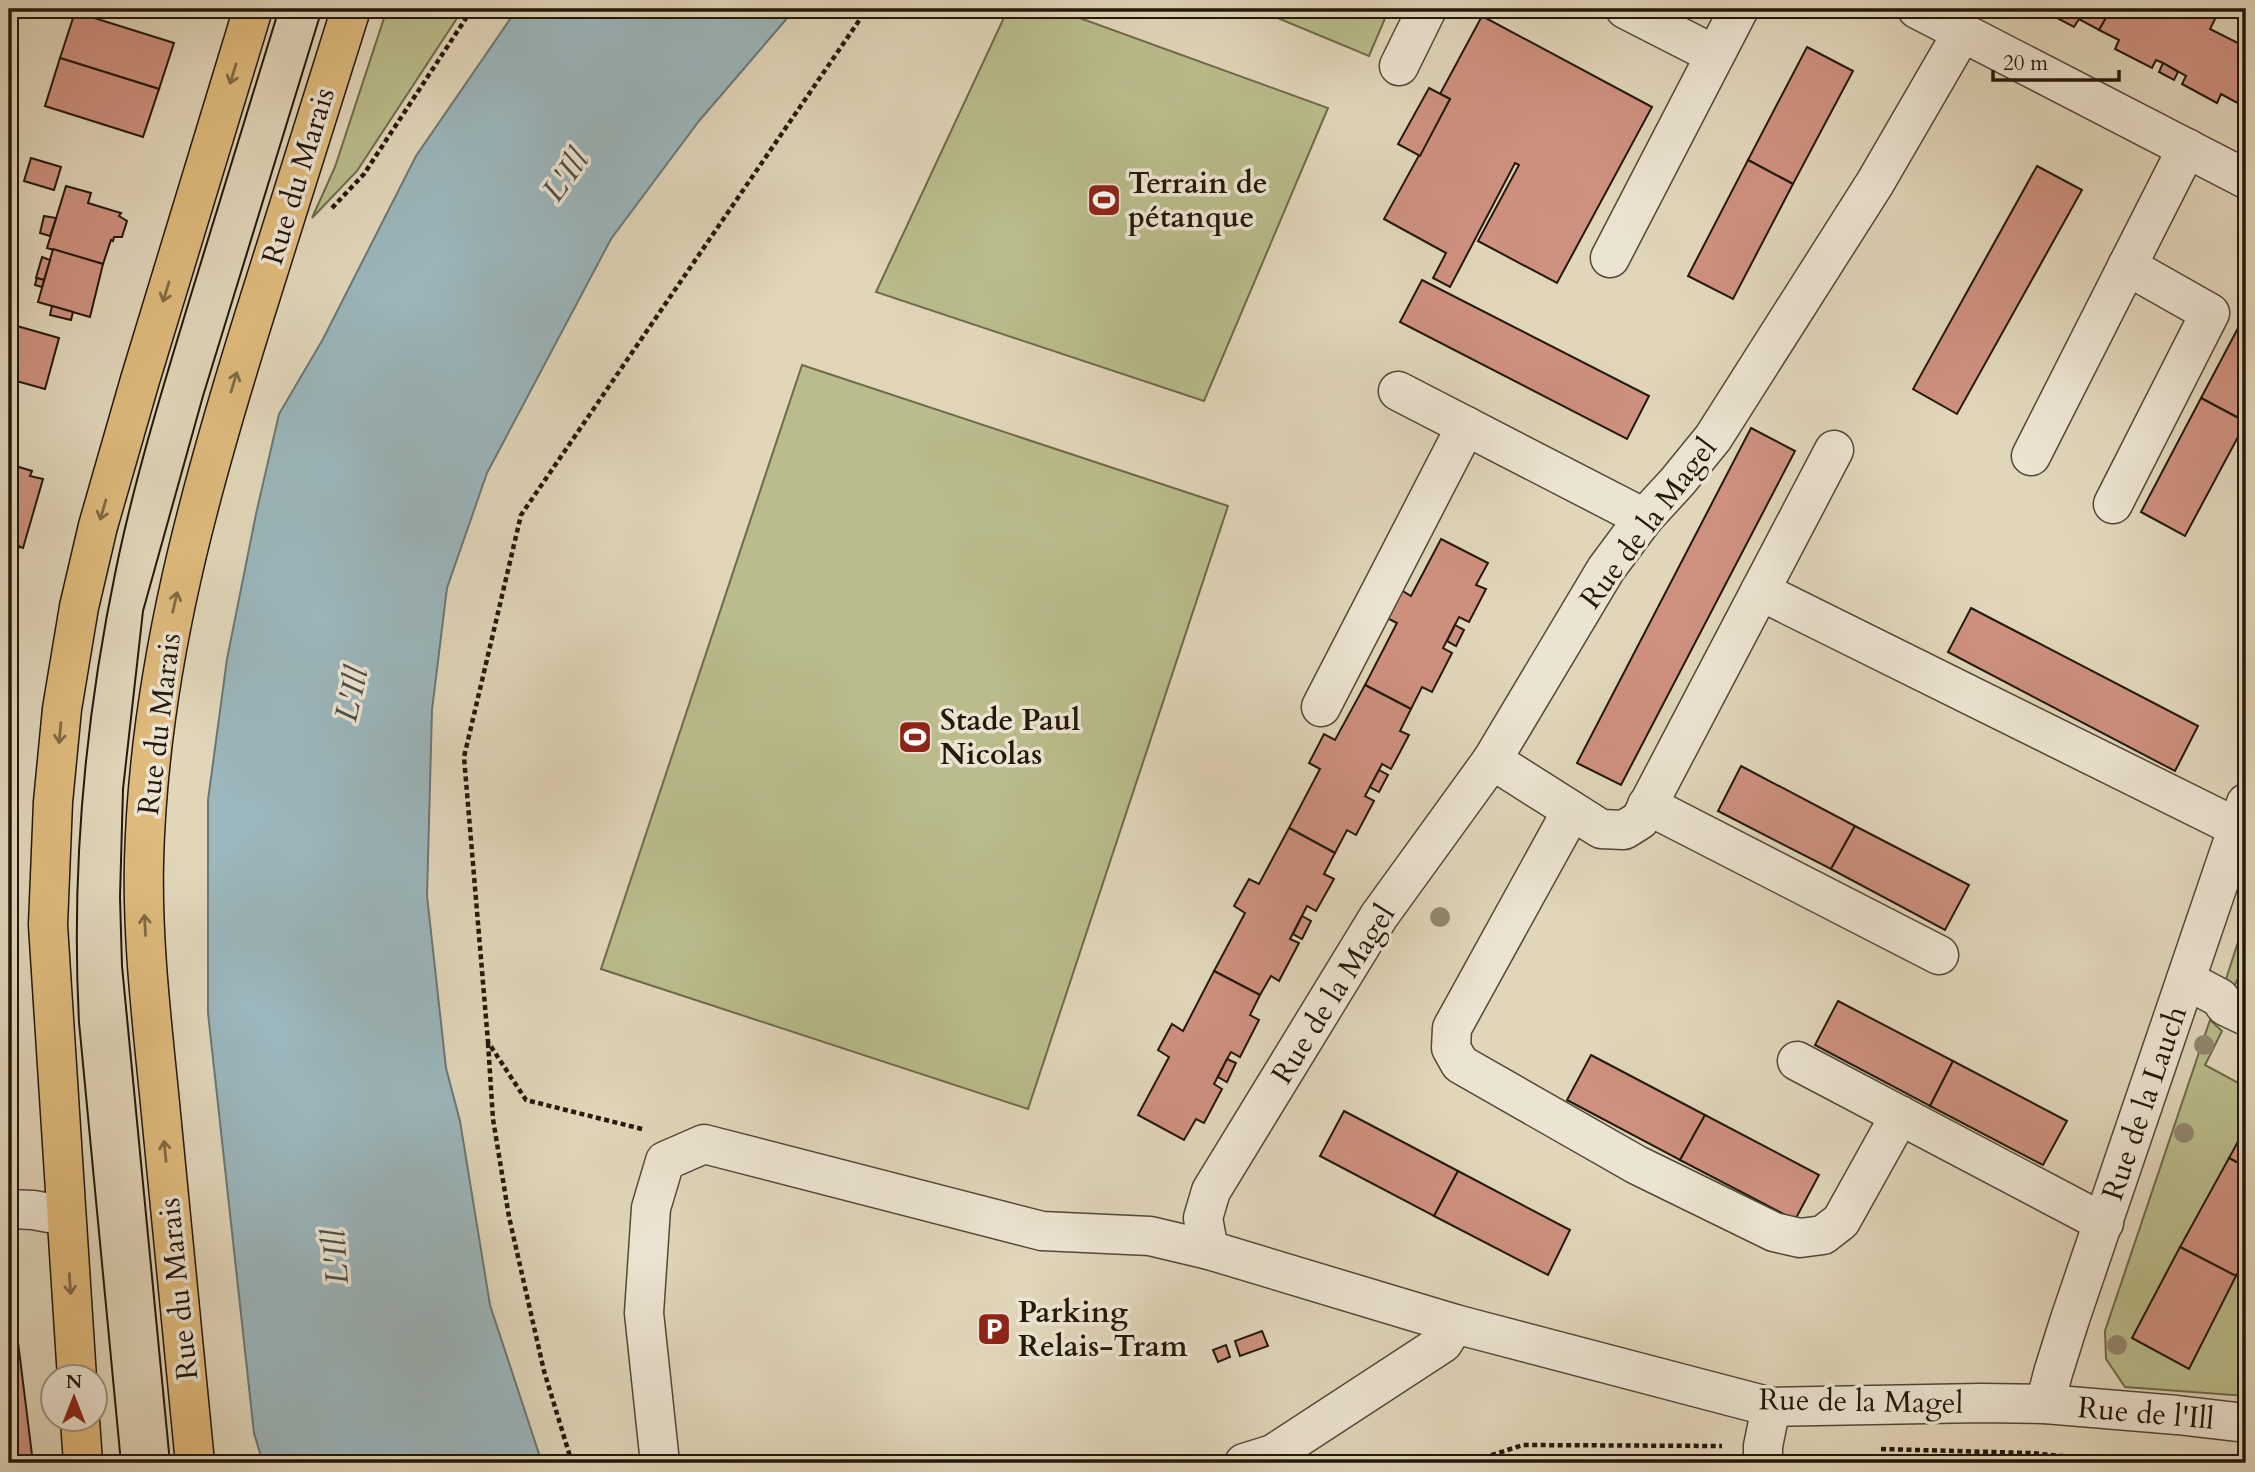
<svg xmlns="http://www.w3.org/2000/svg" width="2255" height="1472" font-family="Cardo,serif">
<rect width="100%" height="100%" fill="#e1d6ba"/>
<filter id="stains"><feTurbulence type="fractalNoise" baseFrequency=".00286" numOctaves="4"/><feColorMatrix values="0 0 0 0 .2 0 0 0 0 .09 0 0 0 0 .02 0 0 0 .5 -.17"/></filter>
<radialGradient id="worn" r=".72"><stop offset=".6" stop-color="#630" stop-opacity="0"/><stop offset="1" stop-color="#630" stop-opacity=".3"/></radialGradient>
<g fill="#babc8b" stroke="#6e6a4a" stroke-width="2">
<polygon points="387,9 463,9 357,171 312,218 335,167"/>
<polygon points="1008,9 1055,9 1328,108 1204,401 876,292"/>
<polygon points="1256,9 1389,9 1369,56"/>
<polygon points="802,365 1228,506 1028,1109 601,969"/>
<polygon points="2246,917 2246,969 2243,968 2225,1006 2220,998"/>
<polygon points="2210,1020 2222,1031 2205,1065 2246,1087 2246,1396 2125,1387 2106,1359 2105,1331"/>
</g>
<polygon fill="#9bb6bc" stroke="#6b7775" stroke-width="2" points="517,9 795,9 699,121 611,239 487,473 447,588 432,710 427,896 446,1068 460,1121 490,1305 542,1463 263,1463 254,1433 208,1013 208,800 227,659 256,514 279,414 323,339 416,156"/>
<g fill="#ce917f" stroke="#23180a" stroke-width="2">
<polygon points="2040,9 2111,9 2099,30 2079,19 2074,27"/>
<polygon points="2111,9 2174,9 2182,13 2184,9 2201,9 2216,17 2210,29 2246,47 2246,100 2243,106 2221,94 2217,103 2182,84 2186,76 2163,63 2156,60 2152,68 2115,49 2119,40 2099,30"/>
<polygon points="75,12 174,43 159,89 60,58"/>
<polygon points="1482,16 1652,107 1557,283 1478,241 1519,165 1515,163 1450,287 1433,278 1446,253 1384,219 1450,99 1440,94"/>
<polygon points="1807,47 1853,71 1793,184 1748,160"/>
<polygon points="60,58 159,89 143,137 45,106"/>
<polygon points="2163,63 2178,72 2174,80 2159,72"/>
<polygon points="1429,88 1450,99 1420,156 1398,144"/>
<polygon points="31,158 61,167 54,190 24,181"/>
<polygon points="1748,160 1793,184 1733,299 1688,276"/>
<polygon points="2037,166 2082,190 1957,414 1913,389"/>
<polygon points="66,186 91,193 88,203 121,213 119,216 127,221 122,237 114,237 113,241 111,240 103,264 47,248"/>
<polygon points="44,216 56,218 50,236 40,233"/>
<polygon points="53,249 103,264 90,317 38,302"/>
<polygon points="42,257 50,260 44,280 36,278"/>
<polygon points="37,278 44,280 42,287 35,285"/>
<polygon points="1422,280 1649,396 1627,439 1400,322"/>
<polygon points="52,306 73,312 71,320 50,315"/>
<polygon points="2246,313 2246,422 2201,398"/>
<polygon points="10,324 59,338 45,389 9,379"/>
<polygon points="2201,398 2246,422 2185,536 2141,512"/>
<polygon points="1751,428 1795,451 1621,785 1577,763"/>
<polygon points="9,464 32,471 30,476 43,479 23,548 9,543"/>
<polygon points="1441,539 1488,563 1476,585 1486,589 1469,622 1459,617 1443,648 1452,653 1432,692 1422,687 1411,709 1365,685 1397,623 1387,618 1401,590 1411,596"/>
<polygon points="9,543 19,546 14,565 9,563"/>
<polygon points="9,563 14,565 9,583"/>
<polygon points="1971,608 2198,726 2175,771 1948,652"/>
<polygon points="1455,625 1464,630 1456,646 1447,641"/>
<polygon points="1365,685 1411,709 1400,731 1409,735 1391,769 1382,764 1379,770 1365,796 1374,801 1356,835 1347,830 1335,853 1289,828 1320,769 1309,763 1324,734 1335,740"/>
<polygon points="1741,766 1855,826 1831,869 1718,811"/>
<polygon points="1379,770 1388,775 1379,792 1370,787"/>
<polygon points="9,821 12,821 14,874 9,874"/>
<polygon points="1855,826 1969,885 1945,930 1831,869"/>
<polygon points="1289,828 1335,853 1324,874 1334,879 1316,911 1307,906 1290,939 1299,943 1279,981 1271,976 1260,995 1214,971 1245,913 1234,906 1249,879 1259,884"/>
<polygon points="9,916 14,916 16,973 9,974"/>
<polygon points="1302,916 1311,921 1302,939 1293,934"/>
<polygon points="1214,971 1260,995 1250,1015 1259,1020 1240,1057 1231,1052 1227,1059 1214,1084 1222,1089 1204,1123 1196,1119 1184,1140 1138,1115 1169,1057 1158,1050 1172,1024 1183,1031"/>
<polygon points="16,973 17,1016 9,1016 9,974"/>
<polygon points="1838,1001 1953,1061 1930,1106 1815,1045"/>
<polygon points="1591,1055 1705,1115 1680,1160 1567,1100"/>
<polygon points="1227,1059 1236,1063 1227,1082 1218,1077"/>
<polygon points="1953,1061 2067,1121 2043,1165 1930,1106"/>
<polygon points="1344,1111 1458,1171 1434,1216 1320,1156"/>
<polygon points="1705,1115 1819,1175 1795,1220 1680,1160"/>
<polygon points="2246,1127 2246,1167 2229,1158"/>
<polygon points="2229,1158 2246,1167 2246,1257 2236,1276 2180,1247"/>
<polygon points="1458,1171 1570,1230 1548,1275 1434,1216"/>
<polygon points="2180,1247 2236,1276 2189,1369 2132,1338"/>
<polygon points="1262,1331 1268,1346 1240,1356 1235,1341"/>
<polygon points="9,1334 17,1334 33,1463 9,1463"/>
<polygon points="1226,1345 1230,1357 1218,1362 1213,1350"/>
</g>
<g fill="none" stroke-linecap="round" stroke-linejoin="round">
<g stroke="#524836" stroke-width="41">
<g id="minor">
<polyline points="1625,9 1715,55"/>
<polyline points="1917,9 2246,179"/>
<polyline points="1399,66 1427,9"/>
<polyline points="1610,258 1739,9"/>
<polyline points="1398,391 1644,518"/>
<polyline points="2031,456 2187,148"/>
<polyline points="2113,504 2210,313 2127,266"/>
<polyline points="1760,591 2238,828"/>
<polyline points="1321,707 1466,426"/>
<polyline points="1492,760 1601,829 1624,830 1640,820 1834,450"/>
<polyline points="1647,805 1939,955"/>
<polyline points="1571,812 1452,1028 1451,1048 1460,1064 1637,1165 1774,1232 1800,1238 1823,1235 1841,1221 1900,1115"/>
<polyline points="2186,980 2220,998 2225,1006 2246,1016"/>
<polyline points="1797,1061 2104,1223"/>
<polyline points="9,1209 33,1210 66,1216"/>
<polyline points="1209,1250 1203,1218 1211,1191 1379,916 1492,760 1606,569 1644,518 1678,481 1713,438 1875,183 1962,33"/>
<polyline points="2045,1404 2053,1373 2070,1319 2246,803"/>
<polyline points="660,1463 644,1313 651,1208 665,1161 704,1144 1042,1231 1150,1236 1209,1250 1455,1324 1771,1407 1981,1403 2045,1404 2177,1415 2246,1423"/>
<polyline points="1244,1463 1273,1454 1443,1343 1455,1324"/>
<polyline points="1763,1463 1763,1446 1771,1407"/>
</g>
</g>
<g stroke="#23180a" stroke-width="41">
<g id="major">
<polyline points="77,1378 48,925 53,802 62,709 79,607 98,526 140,380 253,9"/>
<polyline points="80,1420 83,1463"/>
<path d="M195,1463C184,1347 172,1231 161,1114C153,1030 142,946 144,861C149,667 201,485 259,301C289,203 320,106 351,9"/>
</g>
</g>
<g stroke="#23180a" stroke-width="4.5" stroke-dasharray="5 3.5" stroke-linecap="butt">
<polyline points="332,208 364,174 472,9"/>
<polyline points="488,1043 493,1119 509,1217 544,1371 572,1463"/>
<polyline points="642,1129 526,1100 488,1042 464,757 521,515 867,9"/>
<polyline points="1881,1449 2030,1453 2138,1463"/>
<polyline points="1467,1463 1523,1445 1722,1446"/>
</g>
<use href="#minor" stroke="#ece4d2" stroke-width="38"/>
<use href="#major" stroke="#e0bb7d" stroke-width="38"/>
<g stroke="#23180a" stroke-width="2">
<path d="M121,1463L79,1022C71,869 85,718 116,569C135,477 163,387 190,298C219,201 249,105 279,9"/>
<polyline points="170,1463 122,966 120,897 123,789 143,611 203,396 322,9"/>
</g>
</g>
<g fill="#91886f">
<circle cx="1440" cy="917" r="10"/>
<circle cx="2204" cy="1045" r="10"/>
<circle cx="2184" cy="1133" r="10"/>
<circle cx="2117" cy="1345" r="10"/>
</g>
<defs><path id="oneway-shaft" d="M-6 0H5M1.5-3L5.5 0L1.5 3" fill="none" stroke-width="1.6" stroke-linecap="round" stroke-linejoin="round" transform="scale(1.75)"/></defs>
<g stroke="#826a44">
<use href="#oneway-shaft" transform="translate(233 74) rotate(107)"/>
<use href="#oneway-shaft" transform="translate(166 292) rotate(107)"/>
<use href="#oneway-shaft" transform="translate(234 382) rotate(-73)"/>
<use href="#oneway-shaft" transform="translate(103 510) rotate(106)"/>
<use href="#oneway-shaft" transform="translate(175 602) rotate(-77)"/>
<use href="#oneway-shaft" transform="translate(60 733) rotate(95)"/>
<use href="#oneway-shaft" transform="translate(145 925) rotate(-93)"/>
<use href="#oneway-shaft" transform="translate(165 1151) rotate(-96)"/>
<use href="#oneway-shaft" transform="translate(70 1284) rotate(86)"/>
</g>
<defs>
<g id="stadium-square" transform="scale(1.75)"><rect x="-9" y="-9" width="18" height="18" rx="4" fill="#8f2418" stroke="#ece4d2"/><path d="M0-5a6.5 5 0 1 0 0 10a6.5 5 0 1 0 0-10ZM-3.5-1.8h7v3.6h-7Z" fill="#fff"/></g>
<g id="parking-square" transform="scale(1.75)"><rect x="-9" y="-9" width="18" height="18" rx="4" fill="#8f2418" stroke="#ece4d2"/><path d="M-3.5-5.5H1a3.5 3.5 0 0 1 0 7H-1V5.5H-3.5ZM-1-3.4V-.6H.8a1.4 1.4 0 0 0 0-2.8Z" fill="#fff"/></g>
</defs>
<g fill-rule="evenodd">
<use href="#stadium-square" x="1104" y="200"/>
<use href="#stadium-square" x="915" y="737"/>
<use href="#parking-square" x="994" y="1329"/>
</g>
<g text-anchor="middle" stroke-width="7" stroke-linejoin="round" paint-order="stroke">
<g font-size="30" fill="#23180a" stroke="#ece4d2">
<text transform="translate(298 176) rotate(-73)" y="10">Rue du Marais</text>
<text transform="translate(1648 523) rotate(-53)" y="10">Rue de la Magel</text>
<text transform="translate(159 724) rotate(-83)" y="10">Rue du Marais</text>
<text transform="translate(1333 994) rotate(-58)" y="10">Rue de la Magel</text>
<text transform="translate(2144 1103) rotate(-71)" y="10">Rue de la Lauch</text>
<text transform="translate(178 1289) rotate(-96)" y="10">Rue du Marais</text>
<text transform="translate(1861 1401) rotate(1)" y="10">Rue de la Magel</text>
<text transform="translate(2146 1413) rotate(5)" y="10">Rue de l'Ill</text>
</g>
<g font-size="30" font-weight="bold" fill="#23180a" stroke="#ece4d2" text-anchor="start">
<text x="1128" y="193">Terrain de<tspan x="1128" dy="34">pétanque</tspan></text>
<text x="940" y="730">Stade Paul<tspan x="940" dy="34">Nicolas</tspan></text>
<text x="1018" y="1322">Parking<tspan x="1018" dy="34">Relais-Tram</tspan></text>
</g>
<g font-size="32" font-style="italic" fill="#4d4f48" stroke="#ece4d2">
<text transform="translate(565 175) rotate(-54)" y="11">L'Ill</text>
<text transform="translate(351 694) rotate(-77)" y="11">L'Ill</text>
<text transform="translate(335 1257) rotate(-94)" y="11">L'Ill</text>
</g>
</g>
<rect width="2255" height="1472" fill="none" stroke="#e1d6ba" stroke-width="35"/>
<rect x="10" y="10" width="2234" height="1451" fill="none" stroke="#23180a" stroke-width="3.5"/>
<rect x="18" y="18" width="2220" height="1437" fill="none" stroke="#23180a" stroke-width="2"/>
<g transform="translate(74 1398)"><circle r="33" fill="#ece4d2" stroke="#9c9282" stroke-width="2"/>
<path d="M0-5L12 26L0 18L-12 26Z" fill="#8f2418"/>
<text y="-10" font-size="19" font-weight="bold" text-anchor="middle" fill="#23180a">N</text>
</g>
<path d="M1993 70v10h126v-10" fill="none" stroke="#23180a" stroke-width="3.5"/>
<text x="2003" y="70" font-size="21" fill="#23180a" stroke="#ece4d2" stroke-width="5" paint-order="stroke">20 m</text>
<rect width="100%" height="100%" filter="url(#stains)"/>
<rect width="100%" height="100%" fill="url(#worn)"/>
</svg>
